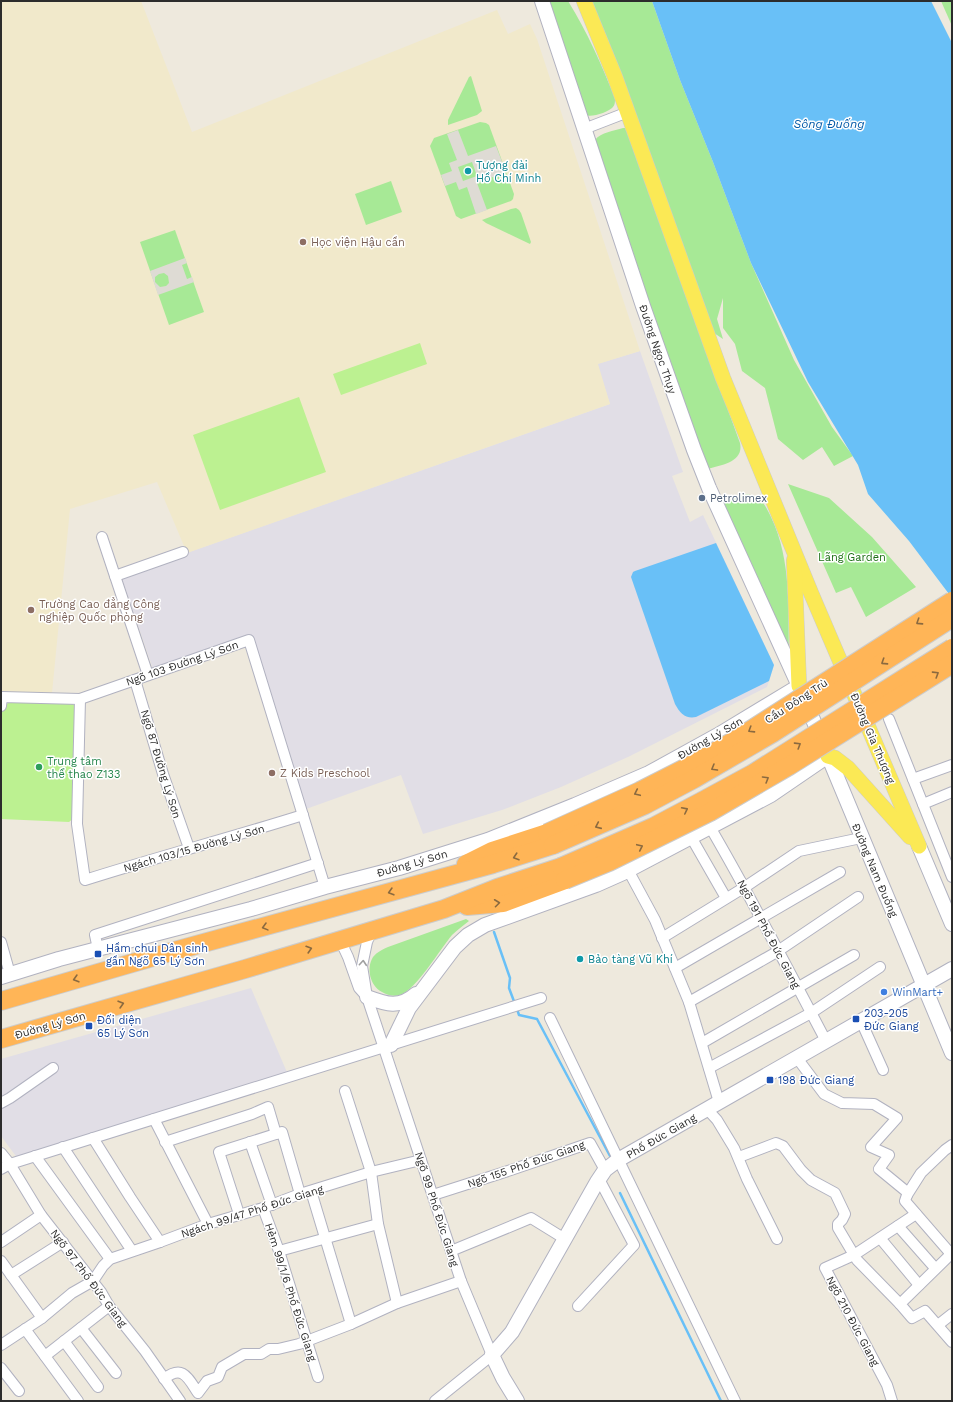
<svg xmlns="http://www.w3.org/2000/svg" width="953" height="1402" font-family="'Work Sans',sans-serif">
<rect width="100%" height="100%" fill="#eee9dd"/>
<g fill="#e1dee6">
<polygon points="640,351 683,472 672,476 690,522 703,515 774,665 767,687 628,757 561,787 502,810 423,834 401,775 306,809 252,635 153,669 121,576 610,404 597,364"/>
<polygon points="251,988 289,1077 18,1159 1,1136 1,1059"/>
</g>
<polygon fill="#f1e9cb" points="1,1 141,1 192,132 497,10 508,34 530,24 537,39 640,351 598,364 610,404 187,553 157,482 70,509 52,693 1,692"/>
<g fill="#a7e996">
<path d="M545,1H568C588,33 601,64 615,98C615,102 615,105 613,107C609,112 591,118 586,115Z"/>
<polygon points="590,1 652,1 680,80 713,162 751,263 794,360 832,427 853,456 834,466 822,447 803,460 778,439 765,388 742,371 735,344 723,328 723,298 717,319 723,339 714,333"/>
<polygon points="941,1 952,1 952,26"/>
<polygon points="471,76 482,111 477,115 448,125 448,120 469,77"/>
<polygon points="480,122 486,123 489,125 514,194 513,199 511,201 461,219 456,216 430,146 434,138"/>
<path d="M623,128H625L627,132L740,443C744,462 722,465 708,469L697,448L595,140C601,132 614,131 623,128Z"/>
<polygon points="391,181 402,212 366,225 355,194"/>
<polygon points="516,208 519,210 521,213 531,242 530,244 486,223 482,220 511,209"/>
<polygon points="175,230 204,312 169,325 140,242"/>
<polygon points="788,484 829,498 872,537 916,587 866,617 851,587 836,593"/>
<path d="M742,495C758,492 765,504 771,517C792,561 788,611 789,659L722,502Z"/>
<path d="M466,919L469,921C463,926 457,930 452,935C441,948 415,991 400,995C394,997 387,995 382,992C370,986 366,968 373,957C377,952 383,949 388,947Z"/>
</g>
<g fill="#bcf191">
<polygon points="420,343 427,364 341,395 333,374"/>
<polygon points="299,397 326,472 220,510 193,435"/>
<polygon points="11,701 73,704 78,710 75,817 69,822 1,819 1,708"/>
</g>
<g fill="#dedbd4" fill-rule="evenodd">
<path d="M458,130L468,156L496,146L506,172L477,183L487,210L476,214L467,187L459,190L456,182L445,186L441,175L452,171L449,163L457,160L447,134ZM472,162L477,176L463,181L458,167Z"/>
<path d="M185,258L187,263L182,265L187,279L192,277L194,282L158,295L150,271ZM164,273L168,276L169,283L166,286L160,287L155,282V277L159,274Z"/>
</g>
<g fill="#69c0f7">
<polygon points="652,1 931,1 952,43 952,598 909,541 868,494 858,465 808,382 751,263 713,162 680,80"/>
<path d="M716,543L774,665L769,681L696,717C685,719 680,713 675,704L631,577L633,572L635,571Z"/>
</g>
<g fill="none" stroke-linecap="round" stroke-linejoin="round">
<g stroke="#69c0f7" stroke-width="2.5">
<polyline points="494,932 510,978 509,988 515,1004"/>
<polyline points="517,1009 519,1015 537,1019 610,1156"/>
<polyline points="620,1193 721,1401"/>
</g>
<g stroke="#b1b2c0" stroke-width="12">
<g id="street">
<polyline points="584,129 628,112"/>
<polyline points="102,537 148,675"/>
<polyline points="115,576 183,552"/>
<polyline points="135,680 163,774 189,848"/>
<path d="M80,699L77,824L85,880C157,857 230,838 303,815"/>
<polyline points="1,706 2,697 80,699 249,640 325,887"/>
<polyline points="889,719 952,877"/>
<polyline points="913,779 952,765"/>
<polyline points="923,804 952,792"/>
<path d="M710,827C751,897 788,969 826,1041"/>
<polyline points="691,837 726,898"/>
<polyline points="628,870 655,920 689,1002 719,1102"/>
<polyline points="372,930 367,942 362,966 367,997 461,1281 492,1355 435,1401"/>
<polyline points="662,938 745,887 799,851 861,838"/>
<polyline points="340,940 348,957 359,988 367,997"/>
<polyline points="1,942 10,974"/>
<polyline points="98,949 95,935 318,863"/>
<polyline points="675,968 840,872"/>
<polyline points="689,1002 775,953 858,897"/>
<polyline points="550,1018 735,1401"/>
<polyline points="861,1021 883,1070"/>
<polyline points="702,1043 854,955"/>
<polyline points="797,1058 824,1094 842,1103 874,1104 897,1118 871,1147 889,1155 879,1169 907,1192 907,1195 905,1201 951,1254 900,1304 912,1318 925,1311 952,1342"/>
<polyline points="709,1068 811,1013 880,967"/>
<polyline points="345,1091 371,1172 378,1224 397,1303"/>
<polyline points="1,1103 10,1098 53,1068"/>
<polyline points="707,1109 717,1120 734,1148 747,1179 777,1239"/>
<polyline points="154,1119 208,1224"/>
<polyline points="93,1138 130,1197 160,1242"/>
<polyline points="165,1142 252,1114 268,1107 276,1134"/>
<polyline points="250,1142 272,1205"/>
<polyline points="63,1147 132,1251"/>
<polyline points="1,1153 10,1164 41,1215 101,1292 109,1306 145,1351 180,1401"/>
<polyline points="35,1156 110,1259"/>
<polyline points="739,1157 776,1143 783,1146 801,1170 811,1180 835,1193 845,1214 842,1220 838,1224 838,1228 854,1255 825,1268 887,1385 892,1401"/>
<polyline points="1,1169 10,1164 541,998"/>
<polyline points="311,1191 351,1324"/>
<polyline points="433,1195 505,1172 590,1143 605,1170"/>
<polyline points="907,1195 921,1173 945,1150 952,1145"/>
<polyline points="263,1208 279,1251 318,1377"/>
<polyline points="239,1214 219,1152 282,1132 300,1194"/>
<polyline points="898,1226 935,1268"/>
<polyline points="880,1238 919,1285"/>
<polyline points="1,1242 41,1215"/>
<polyline points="279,1251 378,1224"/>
<polyline points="451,1251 531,1218 565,1239"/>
<polyline points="1,1261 42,1318"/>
<polyline points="11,1275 63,1242"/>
<polyline points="900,1304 857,1260 854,1255 916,1214"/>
<polyline points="578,1306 634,1245 599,1179"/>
<polyline points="938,1325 952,1314"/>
<polyline points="81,1328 116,1373"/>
<polyline points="25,1329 78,1401"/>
<polyline points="64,1341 98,1387"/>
<polyline points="1,1345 42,1318 72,1293 93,1281 103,1266 110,1259 160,1242 208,1224 263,1208 300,1194 371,1172 421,1160"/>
<polyline points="45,1356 109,1306"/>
<polyline points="1,1368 19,1391"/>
<path d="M164,1379C183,1364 188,1378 198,1393L207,1381L218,1377L222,1367L244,1354H261L269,1349H278L299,1344L351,1324L397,1303L461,1281"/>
</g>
</g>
<g stroke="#b1b2c0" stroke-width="16">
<g id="secondary">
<polyline points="542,1 643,306 694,450 709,488 799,686 952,1053"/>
<polyline points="919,846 952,924"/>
<polyline points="1,977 59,959 251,909 325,887 399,868 488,840 575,805 649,773 718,735 799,686"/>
<path d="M367,997C386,1004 399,1009 416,994"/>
<polyline points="391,1045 409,1008 455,947 468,935 485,925 596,885 623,873 771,795 828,756"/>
<polyline points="517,1401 503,1378 492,1355 512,1332 597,1182 605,1170 618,1160 952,969"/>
</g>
</g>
<g stroke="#ccc" stroke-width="16">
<g id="primary">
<polyline points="584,1 615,77 723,378 811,593 919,846"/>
<polyline points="794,560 799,686"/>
<polyline points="828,756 835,758 848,768 910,837"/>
</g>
</g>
<g stroke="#ccc" stroke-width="20">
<g id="highway">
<polyline points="466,864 492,851 547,833"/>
<polyline points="467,906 503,903 565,880"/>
<polyline points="1,1001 167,953 493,864 553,845"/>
<polyline points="1,1039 245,969 444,909 497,888 561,867"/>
</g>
</g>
<use href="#street" stroke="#fff" stroke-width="10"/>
<use href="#secondary" stroke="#fff" stroke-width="14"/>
<use href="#primary" stroke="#fbe955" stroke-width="15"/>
<use href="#highway" stroke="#ffb557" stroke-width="18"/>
<g stroke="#ccc" stroke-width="20" stroke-linecap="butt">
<g id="highway-bridge">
<polyline points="547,833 640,791 689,766 735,740 952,601"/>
<polyline points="553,845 645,805 694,779 773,733 952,618"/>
<polyline points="561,867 653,827 704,800 752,774 952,648"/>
<polyline points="565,880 609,862 710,812 789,766 952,664"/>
</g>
</g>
<use href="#highway-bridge" stroke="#ffb557" stroke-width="18"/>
</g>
<defs><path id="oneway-chevron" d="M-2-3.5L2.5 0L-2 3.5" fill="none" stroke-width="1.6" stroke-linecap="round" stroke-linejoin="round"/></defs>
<g stroke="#8b6a3f">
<use href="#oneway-chevron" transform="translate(919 622) rotate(147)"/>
<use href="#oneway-chevron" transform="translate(884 662) rotate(147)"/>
<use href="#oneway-chevron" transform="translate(936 674) rotate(-32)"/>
<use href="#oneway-chevron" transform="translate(751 730) rotate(148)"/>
<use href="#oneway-chevron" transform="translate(798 745) rotate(-32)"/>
<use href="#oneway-chevron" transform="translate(714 768) rotate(150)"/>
<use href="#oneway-chevron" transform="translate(766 779) rotate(-31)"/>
<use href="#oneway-chevron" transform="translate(637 793) rotate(155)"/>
<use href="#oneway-chevron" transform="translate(685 810) rotate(-27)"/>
<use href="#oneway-chevron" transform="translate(598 826) rotate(156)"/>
<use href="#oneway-chevron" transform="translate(640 847) rotate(-25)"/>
<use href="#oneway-chevron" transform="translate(516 857) rotate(162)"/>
<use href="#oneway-chevron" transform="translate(391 892) rotate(164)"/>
<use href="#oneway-chevron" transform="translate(497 903) rotate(-7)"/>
<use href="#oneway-chevron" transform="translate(265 927) rotate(165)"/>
<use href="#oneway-chevron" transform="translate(309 949) rotate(-17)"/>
<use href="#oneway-chevron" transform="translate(76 979) rotate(164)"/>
<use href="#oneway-chevron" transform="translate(121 1004) rotate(-16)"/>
</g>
<use stroke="#a0a0a0" href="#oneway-chevron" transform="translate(363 963) rotate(-85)"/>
<g fill="#0f9aa8" stroke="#fff" stroke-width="1.5">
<circle cx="468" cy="171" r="4"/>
<circle cx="580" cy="959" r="4"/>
</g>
<g fill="#8d6e63" stroke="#fff" stroke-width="1.5">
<circle cx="303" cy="242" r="4"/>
<circle cx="31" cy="610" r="4"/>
<circle cx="272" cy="773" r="4"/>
</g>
<circle fill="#5c6f8a" stroke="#fff" stroke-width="1.5" cx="702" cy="498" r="4"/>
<circle fill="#2e9e5b" stroke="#fff" stroke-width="1.5" cx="39" cy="767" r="4"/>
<g fill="#1a4fb4" stroke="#fff" stroke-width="1.5">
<rect x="94" y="950" width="8" height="8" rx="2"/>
<rect x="852" y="1015" width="8" height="8" rx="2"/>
<rect x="85" y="1022" width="8" height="8" rx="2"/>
<rect x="766" y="1076" width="8" height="8" rx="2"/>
</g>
<circle fill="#3f7fe0" stroke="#fff" stroke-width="1.5" cx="884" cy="992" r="4"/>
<g text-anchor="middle" stroke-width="3" stroke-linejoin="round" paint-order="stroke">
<g font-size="11" fill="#0d838f" stroke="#fff" text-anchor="start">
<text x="476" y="169">Tượng đài<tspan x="476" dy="13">Hồ Chí Minh</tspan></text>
<text x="588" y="963">Bảo tàng Vũ Khí</text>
</g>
<g font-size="11" fill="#785e54" stroke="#fff" text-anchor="start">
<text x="311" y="246">Học viện Hậu cần</text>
<text x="39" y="608">Trường Cao đẳng Công<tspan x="39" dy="13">nghiệp Quốc phòng</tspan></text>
<text x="280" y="777">Z Kids Preschool</text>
</g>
<g font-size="11" fill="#2c2c2c" stroke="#fff">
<text transform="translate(658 349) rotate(71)" y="4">Đường Ngọc Thụy</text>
<text transform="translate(182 663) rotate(-19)" y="4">Ngõ 103 Đường Lý Sơn</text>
<text transform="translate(796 701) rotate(-33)" y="4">Cầu Đông Trù</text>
<text transform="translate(710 738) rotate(-30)" y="4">Đường Lý Sơn</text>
<text transform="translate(873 738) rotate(67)" y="4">Đường Gia Thượng</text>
<text transform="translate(161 764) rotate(73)" y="4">Ngõ 87 Đường Lý Sơn</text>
<text transform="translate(194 848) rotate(-16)" y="4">Ngách 103/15 Đường Lý Sơn</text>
<text transform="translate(412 863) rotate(-16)" y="4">Đường Lý Sơn</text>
<text transform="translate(875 870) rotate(67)" y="4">Đường Nam Đuống</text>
<text transform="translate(769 934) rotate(62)" y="4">Ngõ 191 Phố Đức Giang</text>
<text transform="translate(50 1025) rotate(-16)" y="4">Đường Lý Sơn</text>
<text transform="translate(661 1136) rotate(-30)" y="4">Phố Đức Giang</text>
<text transform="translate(526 1164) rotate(-19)" y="4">Ngõ 155 Phố Đức Giang</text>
<text transform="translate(437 1209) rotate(72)" y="4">Ngõ 99 Phố Đức Giang</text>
<text transform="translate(252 1211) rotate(-18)" y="4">Ngách 99/47 Phố Đức Giang</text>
<text transform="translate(89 1278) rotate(53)" y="4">Ngõ 97 Phố Đức Giang</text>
<text transform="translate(291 1292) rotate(72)" y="4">Hẻm 99/1/6 Phố Đức Giang</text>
<text transform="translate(853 1321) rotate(62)" y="4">Ngõ 210 Đức Giang</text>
</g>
<g font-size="11" fill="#4e5e75" stroke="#fff" text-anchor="start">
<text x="710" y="502">Petrolimex</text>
</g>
<g font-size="11" fill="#1d6f15" stroke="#fff">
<text x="852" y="561">Lãng Garden</text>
</g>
<g font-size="11" fill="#27864d" stroke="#fff" text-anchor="start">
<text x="47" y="765">Trung tâm<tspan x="47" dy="13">thể thao Z133</tspan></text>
</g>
<g font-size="11" fill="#164399" stroke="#fff" text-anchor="start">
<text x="106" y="952">Hầm chui Dân sinh<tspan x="106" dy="13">gần Ngõ 65 Lý Sơn</tspan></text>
<text x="864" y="1017">203-205<tspan x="864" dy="13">Đức Giang</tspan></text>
<text x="97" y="1024">Đối diện<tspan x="97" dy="13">65 Lý Sơn</tspan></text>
<text x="778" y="1084">198 Đức Giang</text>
</g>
<g font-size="11" fill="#366cbe" stroke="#fff" text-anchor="start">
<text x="892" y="996">WinMart+</text>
</g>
<g font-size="12" font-style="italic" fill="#045ba8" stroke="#fff">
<text x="829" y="128">Sông Đuống</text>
</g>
</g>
<rect width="953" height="1402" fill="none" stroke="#2c2c2c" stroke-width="4"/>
</svg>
